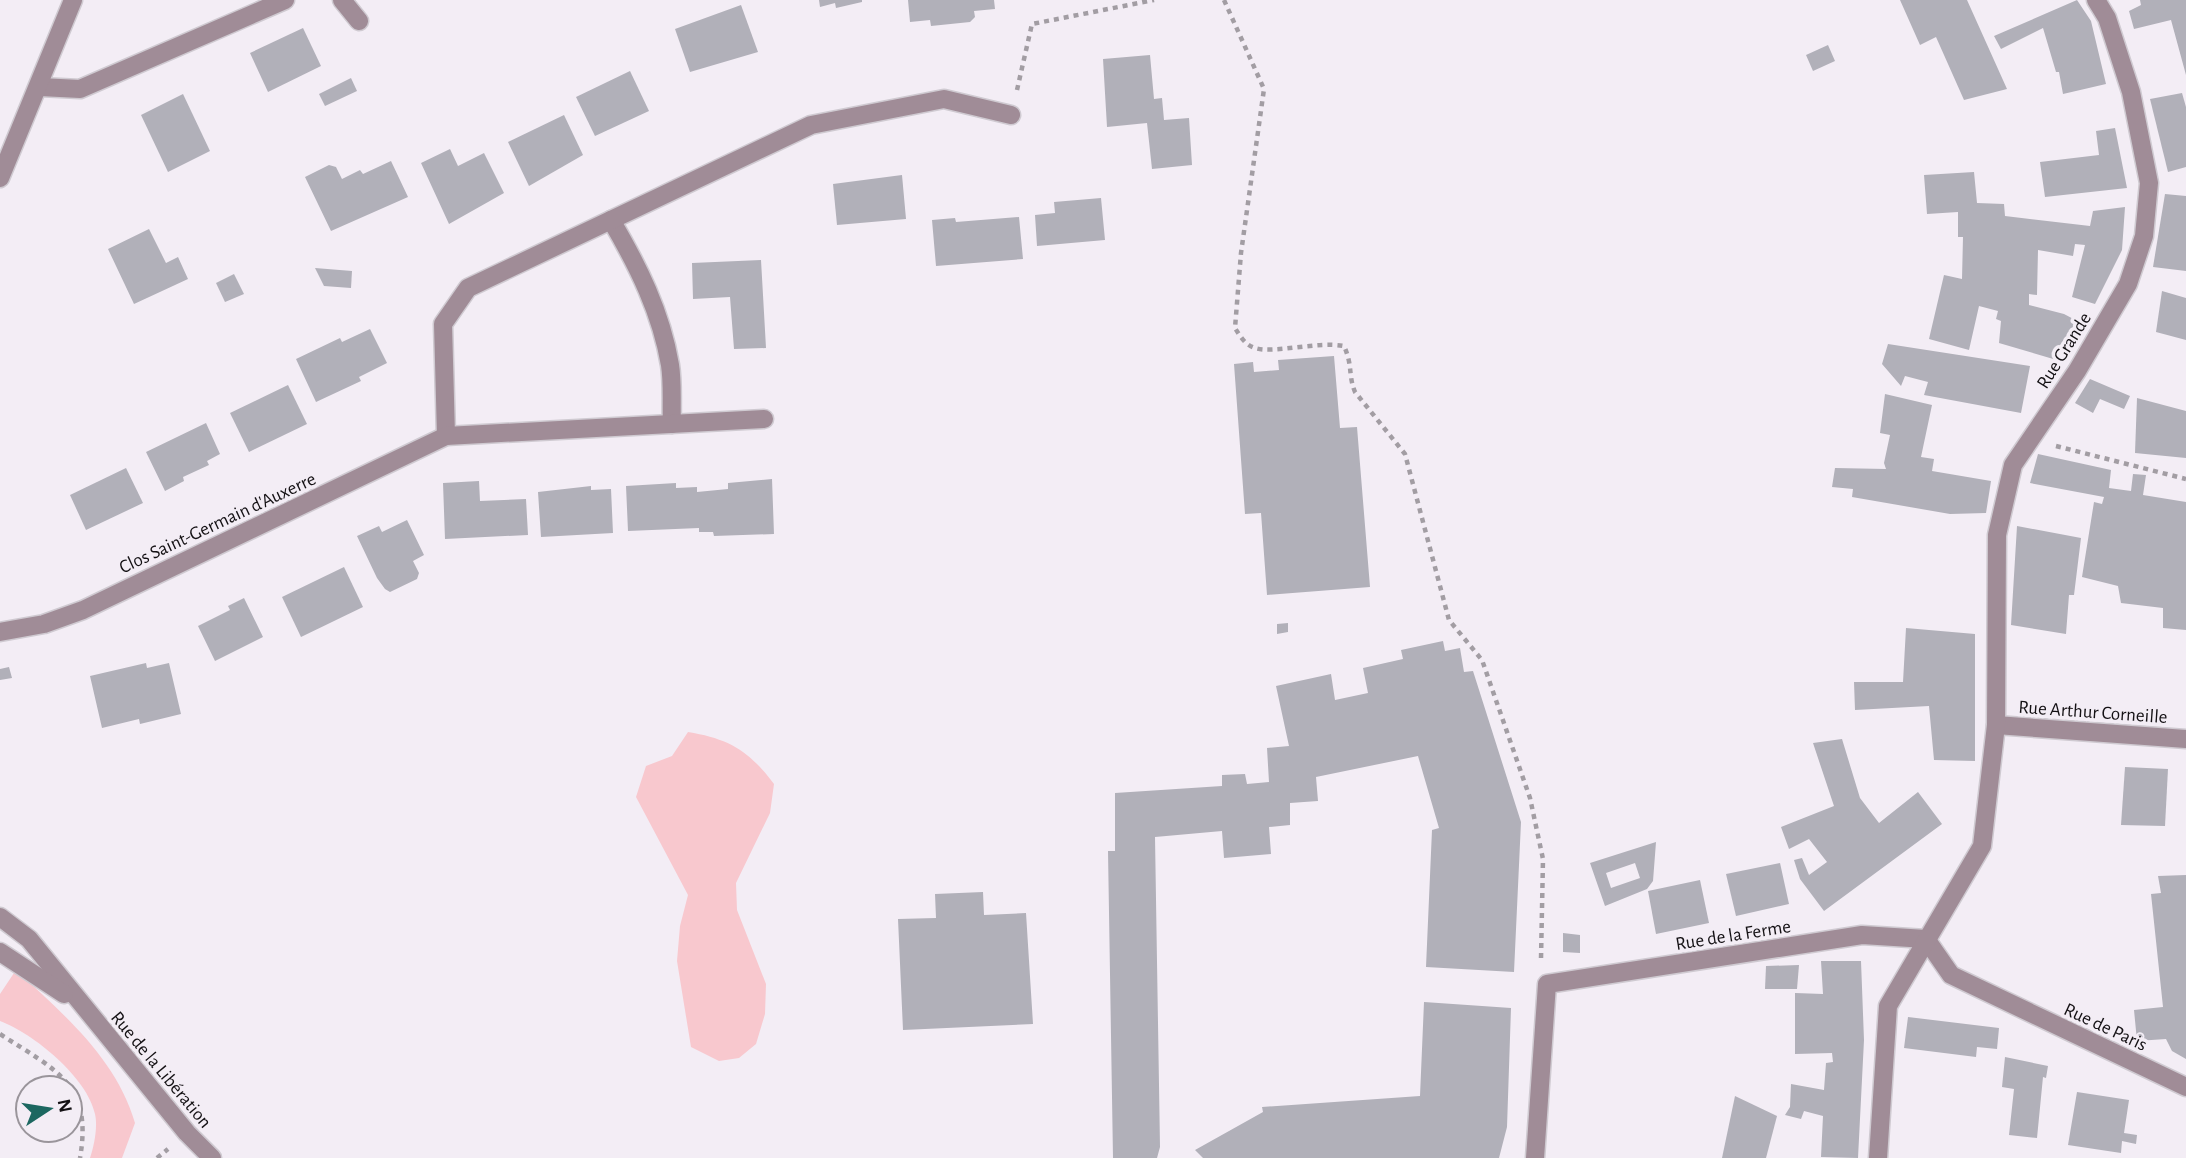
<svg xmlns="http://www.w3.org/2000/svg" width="2186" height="1158" font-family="'Alegreya Sans',sans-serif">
<rect width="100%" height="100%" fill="#f3edf5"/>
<g fill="#f8c8ce">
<path d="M688,732C730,739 749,751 774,784L770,813L736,883L737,910L766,984L765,1014L756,1044L739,1058L719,1061L691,1047L677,961L680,926L688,895L636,797L646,766L672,756Z"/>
<path d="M16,970C64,1015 116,1058 135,1123L122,1158H90C94,1146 98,1127 95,1114C88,1078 33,1033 0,1021V994Z"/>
</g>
<g fill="#b1b0b9" fill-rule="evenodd">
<polygon points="819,0 862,0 862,2 836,8 835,3 820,7"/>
<polygon points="908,0 994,0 995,9 974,11 975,17 970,22 931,26 930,20 910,22"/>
<polygon points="1900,0 1967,0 2007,89 1964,100 1936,37 1920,45"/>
<polygon points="2077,0 2091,21 2106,84 2063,94 2059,72 2056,72 2043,28 2001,49 1994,36"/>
<polygon points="2140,0 2186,0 2186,75 2171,20 2134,29 2129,11 2141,5"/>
<polygon points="741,5 758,52 690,72 675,29"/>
<polygon points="303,28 321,66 268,92 250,53"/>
<polygon points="1828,45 1835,61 1813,71 1806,55"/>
<polygon points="1150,55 1154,99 1162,98 1164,120 1189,118 1192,165 1152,169 1147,123 1107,127 1103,59"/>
<polygon points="630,71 649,111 595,136 576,97"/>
<polygon points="351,78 357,91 325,106 319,94"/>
<polygon points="2182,93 2186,107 2186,167 2168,172 2150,99"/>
<polygon points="183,94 210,151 168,172 141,115"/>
<polygon points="564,115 583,155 529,186 508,142"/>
<polygon points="2115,128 2127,188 2045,197 2040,162 2099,155 2096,131"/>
<polygon points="450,149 458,166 484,153 504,193 449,224 421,163"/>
<polygon points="391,161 408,197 331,231 305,177 329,165 336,167 342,179 360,170 363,174"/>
<polygon points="1974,172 1977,203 2004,204 2005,216 2090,226 2093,211 2125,207 2122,250 2095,304 2072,297 2085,245 2075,244 2073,256 2038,250 2037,295 2029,294 2029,305 2064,314 2083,324 2060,361 1999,343 2001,321 1996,319 1998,311 1979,306 1969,350 1929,339 1944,275 1962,279 1963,237 1958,237 1958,212 1927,214 1924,175"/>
<polygon points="902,175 906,219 837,225 833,184"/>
<polygon points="2165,194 2186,196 2186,271 2153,267"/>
<polygon points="1101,198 1105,240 1037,246 1035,215 1055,213 1054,202"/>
<polygon points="1019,217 1023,259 936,266 932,220 955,218 956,222"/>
<polygon points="149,229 166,263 178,257 188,279 134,304 108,249"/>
<polygon points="761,260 766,348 734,349 730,297 693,299 692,263"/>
<polygon points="315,268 352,271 351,288 324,286"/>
<polygon points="234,274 244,294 225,302 216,283"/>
<polygon points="2162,291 2186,298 2186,340 2156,332"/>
<polygon points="370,329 387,363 359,377 361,381 316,402 296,359 340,338 342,342"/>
<polygon points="1888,344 2030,366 2021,413 1924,395 1928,382 1905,376 1901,386 1882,364"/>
<polygon points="1334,356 1340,428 1357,427 1370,587 1267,595 1261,513 1245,514 1234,364 1253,362 1254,372 1279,370 1278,360"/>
<polygon points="2090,379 2130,396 2124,409 2100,399 2093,413 2075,403"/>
<polygon points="288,385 307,424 249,452 230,413"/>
<polygon points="1885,394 1932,405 1921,457 1934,459 1932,471 1991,481 1986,513 1950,514 1852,497 1853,489 1832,487 1835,468 1886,469 1884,463 1890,435 1880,433"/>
<polygon points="2137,398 2186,411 2186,458 2135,453"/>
<polygon points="206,423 220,454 207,461 209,465 183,477 184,481 165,491 146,452"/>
<polygon points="2038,454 2111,470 2109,488 2131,491 2133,474 2146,475 2143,495 2186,502 2186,630 2163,628 2163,608 2121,603 2118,586 2082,577 2094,502 2102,504 2104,497 2030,483"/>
<polygon points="126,468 143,503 86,530 70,495"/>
<polygon points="772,479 774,534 714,536 713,532 699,532 699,528 628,531 626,486 676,483 676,488 697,487 697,492 728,489 728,483"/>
<polygon points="479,481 480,501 526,499 528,535 445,539 443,483"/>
<polygon points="591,486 591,490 611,489 613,533 541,537 538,492"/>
<polygon points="407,520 424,555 413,561 419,573 417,579 390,592 385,589 377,578 357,536 379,526 382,532"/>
<polygon points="2017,526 2081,538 2074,595 2069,595 2066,634 2011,625"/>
<polygon points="344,567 363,607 301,637 282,597"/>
<polygon points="244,598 263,637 215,661 198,626 230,610 228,606"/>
<polygon points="1288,623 1288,632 1277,634 1277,624"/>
<polygon points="1906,628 1975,634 1975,761 1934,760 1929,706 1855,710 1854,682 1903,682"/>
<polygon points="1443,641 1445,651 1460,648 1464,672 1473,671 1521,822 1514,972 1426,967 1432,830 1439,828 1418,756 1316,777 1318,801 1290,803 1290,825 1269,827 1271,854 1224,858 1222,831 1155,837 1160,1147 1157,1158 1113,1158 1108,851 1115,851 1115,793 1222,786 1222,775 1245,774 1247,784 1269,782 1267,748 1289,746 1276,686 1331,674 1335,700 1368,693 1363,668 1403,659 1401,650"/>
<polygon points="146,663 147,668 169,663 181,714 140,724 139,719 102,728 90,676"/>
<polygon points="9,667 12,678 0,680 0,669"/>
<polygon points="1842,739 1860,798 1879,823 1918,792 1942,824 1824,911 1800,879 1794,860 1802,858 1809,875 1827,862 1809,839 1789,849 1781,827 1834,806 1813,743"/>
<polygon points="2125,767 2168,769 2165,826 2121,825"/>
<path d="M1656,842L1653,881L1647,889L1605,906L1590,863ZM1635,863L1640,878L1611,888L1606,873Z"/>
<polygon points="1780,863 1789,904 1736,916 1726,874"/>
<polygon points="2186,875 2186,1059 2172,1051 2166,1039 2137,1041 2134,1010 2163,1007 2151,894 2161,893 2158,876"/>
<polygon points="1700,880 1709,923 1656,934 1648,891"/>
<polygon points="983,892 984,915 1026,913 1033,1024 903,1030 898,919 936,918 935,894"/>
<polygon points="1563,933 1580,935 1580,953 1563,952"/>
<polygon points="1821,961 1861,961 1864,1040 1858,1158 1821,1157 1823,1116 1804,1111 1801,1119 1785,1115 1790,1107 1791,1084 1824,1090 1826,1063 1833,1062 1832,1053 1795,1054 1795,993 1823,994"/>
<polygon points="1799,965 1797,989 1765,989 1766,966"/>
<polygon points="1424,1002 1511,1008 1507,1127 1499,1158 1203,1158 1195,1150 1263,1112 1262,1107 1420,1096"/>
<polygon points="1908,1017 1999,1028 1997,1049 1977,1047 1976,1057 1904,1048"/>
<polygon points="2005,1057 2048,1066 2046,1078 2043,1077 2037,1138 2009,1135 2014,1089 2002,1087"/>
<polygon points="2077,1092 2129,1100 2124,1133 2137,1135 2136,1144 2122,1141 2121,1153 2068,1145"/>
<polygon points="1735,1096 1777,1116 1766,1158 1722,1158"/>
</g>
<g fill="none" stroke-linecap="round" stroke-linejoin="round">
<g stroke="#cfcad1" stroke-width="21">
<g id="service">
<polyline points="342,0 359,21"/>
<polyline points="40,87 80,89 285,0"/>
</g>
</g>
<g stroke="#cfcad1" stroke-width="21">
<g id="minor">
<polyline points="0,178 73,0"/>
<path d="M611,220C638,266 661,312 670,365C673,384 671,405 672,424"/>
<polyline points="446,436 443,324 468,288 811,125 944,99 1011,115"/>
<polyline points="0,632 44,624 83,610 446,436 764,419"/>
<polyline points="1996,725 2186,739"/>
<polyline points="0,917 29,939 187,1133 212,1158"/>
<polyline points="1926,939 1951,975 2186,1087"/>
<polyline points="0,952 64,994"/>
<polyline points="1535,1158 1547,984 1862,935 1926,939"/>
<polyline points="1878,1158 1888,1006 1982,846 1996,725 1997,535 2013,465 2077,371 2128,284 2144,236 2149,183 2131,92 2107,18 2096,0"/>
</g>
</g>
<g stroke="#a29da3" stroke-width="4.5" stroke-dasharray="5 5" stroke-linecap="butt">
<path d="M1224,0L1264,89L1241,253L1235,328C1240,336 1245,345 1255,348C1273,354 1317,341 1344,346C1353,366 1348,375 1355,392L1405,454L1449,620L1482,660L1530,798L1543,859L1541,959"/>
<polyline points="1017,90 1032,24 1154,0"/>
<polyline points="2056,446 2186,479"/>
<path d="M0,1034C55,1070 93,1083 80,1158"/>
<polyline points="157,1158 168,1149"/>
</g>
<use href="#service" stroke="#a08c97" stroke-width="18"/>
<use href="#minor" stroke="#a08c97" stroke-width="18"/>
</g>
<g text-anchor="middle" stroke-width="7" stroke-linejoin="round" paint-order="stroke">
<g font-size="19" fill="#141114" stroke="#f3edf5">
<text transform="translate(2063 350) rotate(-58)" y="7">Rue Grande</text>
<text transform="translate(217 522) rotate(-25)" y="7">Clos Saint-Germain d'Auxerre</text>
<text transform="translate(2093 711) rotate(4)" y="7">Rue Arthur Corneille</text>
<text transform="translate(1733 934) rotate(-9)" y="7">Rue de la Ferme</text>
<text transform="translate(2106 1026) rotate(25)" y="7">Rue de Paris</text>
<text transform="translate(162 1069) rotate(50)" y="7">Rue de la Libération</text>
</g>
</g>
<g transform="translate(49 1109) rotate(78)"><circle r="33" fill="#f3edf5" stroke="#9a959b" stroke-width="2"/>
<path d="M0-5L12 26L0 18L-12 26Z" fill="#1c6760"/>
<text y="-10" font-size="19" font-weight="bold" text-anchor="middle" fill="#141114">N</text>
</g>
</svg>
